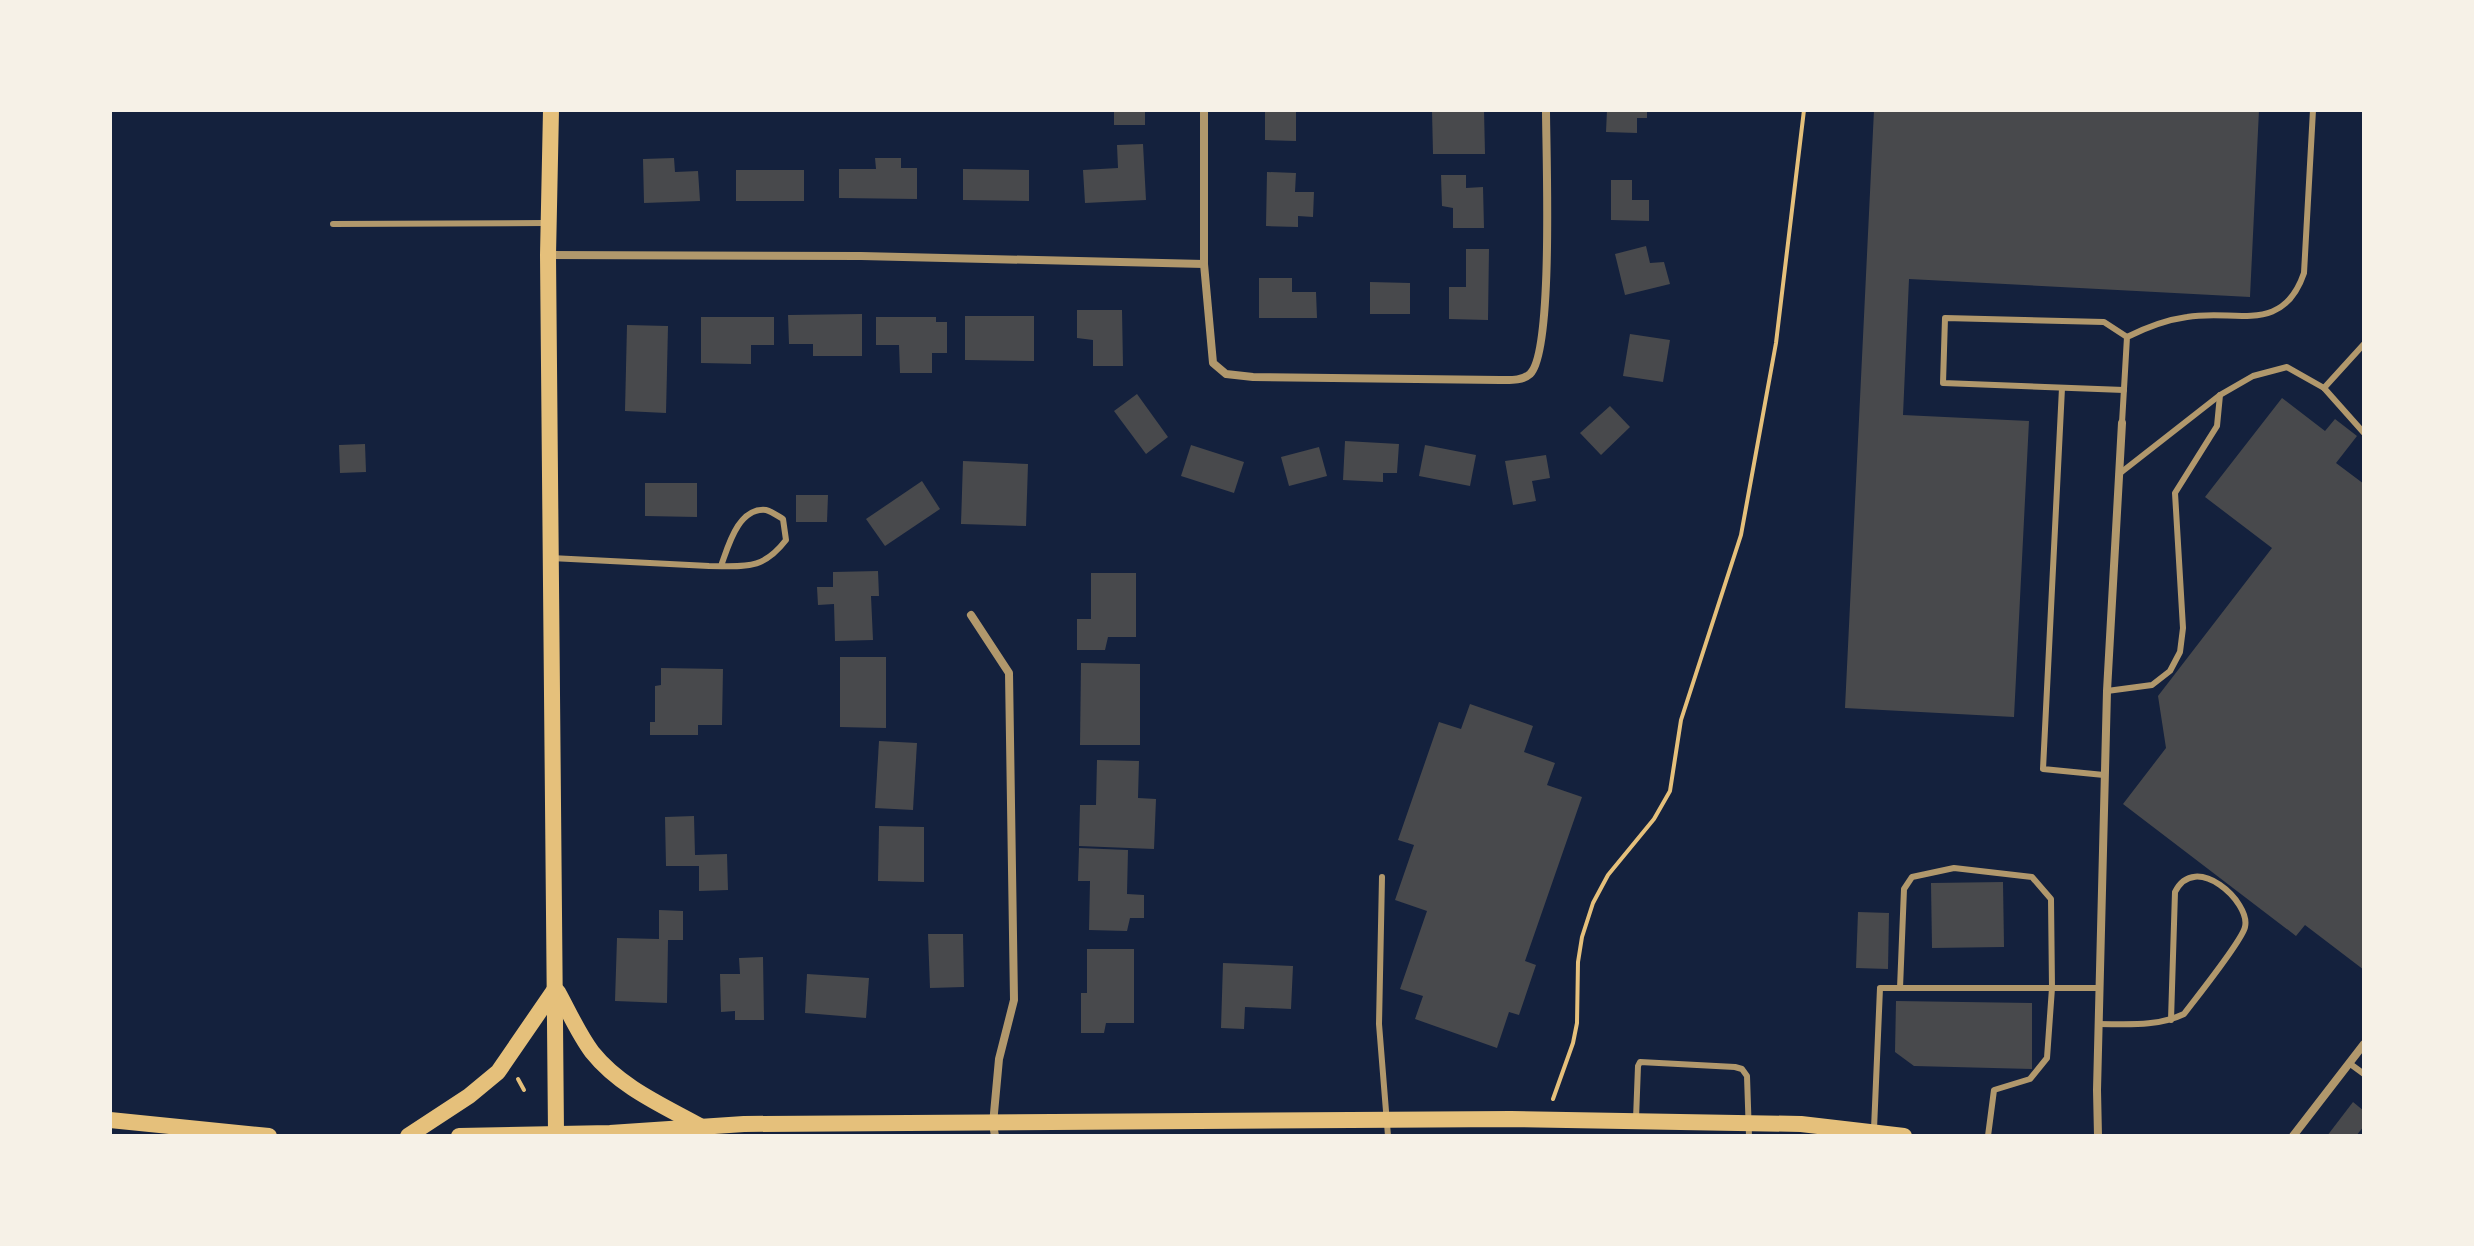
<svg xmlns="http://www.w3.org/2000/svg" width="2474" height="1246" font-family="'PT Sans Narrow',sans-serif">
<rect width="100%" height="100%" fill="#14213d"/>
<g fill="#48494c">
<rect x="1114" y="110" width="31" height="15"/>
<polygon points="1265,110 1296,110 1296,141 1265,140"/>
<polygon points="1432,110 1484,110 1485,154 1433,154"/>
<polygon points="1607,110 1647,110 1647,118 1637,118 1637,133 1606,132"/>
<polygon points="1874,110 2259,110 2250,297 1909,279 1903,415 2029,421 2014,717 1845,708"/>
<polygon points="1143,144 1146,200 1085,203 1083,170 1118,168 1117,145"/>
<polygon points="674,158 675,172 698,171 700,201 644,203 643,159"/>
<polygon points="875,158 901,158 901,168 917,168 917,199 839,198 839,169 876,169"/>
<polygon points="963,169 1029,170 1029,201 963,200"/>
<rect x="736" y="170" width="68" height="31"/>
<polygon points="1267,172 1296,173 1295,192 1314,192 1313,217 1298,216 1298,227 1266,226"/>
<polygon points="1441,175 1466,175 1466,188 1483,187 1484,228 1453,228 1453,208 1442,206"/>
<polygon points="1611,180 1632,180 1632,200 1649,200 1649,221 1611,220"/>
<polygon points="1646,246 1650,263 1664,262 1670,284 1625,295 1615,254"/>
<polygon points="1466,249 1489,249 1488,320 1449,319 1449,287 1466,287"/>
<polygon points="1259,278 1292,278 1292,292 1316,292 1317,318 1259,318"/>
<polygon points="1370,282 1410,283 1410,314 1370,314"/>
<polygon points="1077,310 1122,310 1123,366 1093,366 1093,340 1077,338"/>
<polygon points="862,314 862,356 813,356 813,344 789,344 788,315"/>
<polygon points="965,316 1034,316 1034,361 965,360"/>
<polygon points="701,317 774,317 774,345 751,345 751,364 701,363"/>
<polygon points="876,317 936,317 936,322 947,322 947,353 932,353 932,373 900,373 899,345 876,345"/>
<polygon points="627,325 668,326 666,413 625,411"/>
<polygon points="1630,334 1670,340 1663,382 1623,376"/>
<polygon points="1137,394 1168,437 1146,454 1114,411"/>
<polygon points="2282,398 2325,431 2335,419 2357,436 2336,463 2364,484 2364,970 2305,925 2296,936 2123,804 2166,748 2158,696 2272,548 2205,497"/>
<polygon points="1610,406 1630,427 1601,455 1580,433"/>
<polygon points="1345,441 1399,444 1397,473 1383,473 1383,482 1343,480"/>
<polygon points="365,444 366,472 340,473 339,445"/>
<polygon points="1191,445 1244,462 1234,493 1181,476"/>
<polygon points="1425,445 1476,455 1470,486 1419,476"/>
<polygon points="1319,447 1327,476 1289,486 1281,457"/>
<polygon points="1546,455 1550,478 1532,481 1536,501 1513,505 1505,461"/>
<polygon points="963,461 1028,464 1026,526 961,524"/>
<polygon points="922,481 940,509 885,546 866,519"/>
<polygon points="645,483 697,483 697,517 645,516"/>
<polygon points="796,495 828,495 827,522 796,522"/>
<polygon points="878,571 879,596 871,596 873,640 835,641 834,604 818,605 817,587 833,587 833,572"/>
<polygon points="1091,573 1136,573 1136,637 1108,637 1105,650 1077,650 1077,619 1091,619"/>
<polygon points="840,657 886,657 886,728 840,727"/>
<polygon points="1081,663 1140,664 1140,745 1080,745"/>
<polygon points="661,668 723,669 722,725 698,725 698,735 650,735 650,722 655,722 655,686 661,685"/>
<polygon points="1470,704 1533,726 1524,752 1555,763 1547,785 1582,797 1525,961 1536,965 1519,1015 1509,1012 1497,1048 1415,1019 1423,996 1400,989 1427,911 1395,900 1414,845 1398,840 1439,722 1461,729"/>
<polygon points="879,741 917,743 913,810 875,808"/>
<polygon points="1097,760 1139,761 1138,798 1156,799 1154,849 1079,846 1080,805 1096,805"/>
<polygon points="694,816 695,855 727,854 728,890 699,891 699,866 666,866 665,817"/>
<polygon points="879,826 924,827 924,882 878,881"/>
<polygon points="1079,848 1128,850 1127,894 1144,895 1144,918 1130,918 1127,931 1089,930 1090,881 1078,881"/>
<polygon points="2003,882 2004,947 1932,948 1931,883"/>
<polygon points="659,910 683,911 683,940 668,940 667,1003 615,1001 617,938 659,939"/>
<polygon points="1858,912 1889,913 1888,969 1856,968"/>
<polygon points="928,934 963,934 964,987 930,988"/>
<polygon points="1087,949 1134,949 1134,1023 1106,1023 1104,1033 1081,1033 1081,993 1087,993"/>
<polygon points="763,957 764,1020 735,1020 735,1011 721,1012 720,974 740,974 739,958"/>
<polygon points="1223,963 1293,966 1291,1009 1245,1007 1244,1029 1221,1028"/>
<polygon points="807,974 869,978 866,1018 805,1013"/>
<polygon points="1896,1001 2032,1003 2032,1069 1914,1066 1895,1052"/>
<polygon points="2353,1102 2364,1111 2364,1126 2356,1136 2327,1136"/>
</g>
<g fill="none" stroke-linecap="round" stroke-linejoin="round">
<g stroke="#e5c07b" stroke-width="4">
<polyline points="518,1079 524,1090"/>
<polyline points="1553,1099 1573,1043 1577,1023 1578,962 1582,937 1593,903 1608,875 1654,819 1670,791 1681,720 1741,535 1776,343 1804,110"/>
</g>
<g stroke="#b1986c" stroke-width="6">
<polyline points="333,224 545,223"/>
<polyline points="2062,388 2043,769 2104,775"/>
<polyline points="2324,388 2364,344"/>
<polyline points="2124,390 1943,383 1945,318 2104,322 2127,337"/>
<path d="M2122,423L2127,337C2147,327 2165,320 2187,317C2236,309 2283,335 2304,273L2313,110"/>
<polyline points="2119,474 2220,395 2253,376 2287,367 2324,388 2364,433"/>
<path d="M551,558L709,566C745,566 762,571 786,540L783,519C778,516 771,511 766,510C738,507 728,547 721,566"/>
<polyline points="2107,691 2152,685 2170,671 2180,652 2183,628 2175,493 2217,426 2220,395"/>
<polyline points="1382,877 1379,1024 1388,1136"/>
<polyline points="1900,988 1904,889 1912,877 1954,868 2032,877 2051,899 2052,988 2047,1058 2030,1079 1994,1090 1988,1136"/>
<path d="M2098,1024C2127,1024 2157,1027 2184,1014C2196,998 2242,941 2245,927C2251,902 2195,851 2175,892L2171,1020"/>
<polyline points="2349,1063 2364,1074"/>
<polyline points="1636,1119 1638,1066 1640,1062 1735,1067 1742,1069 1747,1076 1749,1136"/>
<polyline points="1874,1129 1880,988 2099,988"/>
</g>
<g stroke="#b1986c" stroke-width="8">
<path d="M1204,110V264L1213,363L1226,374L1253,377L1500,380C1510,380 1522,381 1530,374C1554,352 1546,151 1546,110"/>
<polyline points="548,255 861,256 1204,264"/>
<polyline points="971,615 1009,673 1014,1000 999,1059 993,1124 995,1136"/>
<polyline points="2098,1136 2097,1090 2107,691 2122,423"/>
<polyline points="2293,1136 2364,1044"/>
</g>
<g stroke="#e5c07b" stroke-width="16">
<polyline points="551,110 548,255 556,1133"/>
<path d="M558,992C569,1012 578,1033 592,1052C620,1087 662,1105 700,1126"/>
<polyline points="110,1120 269,1136"/>
<polyline points="408,1136 469,1096 498,1072 555,989"/>
<polyline points="459,1136 610,1133 744,1124 1511,1119 1801,1124 1904,1136"/>
</g>
</g>
<rect width="2474" height="1246" fill="none" stroke="#f6f1e7" stroke-width="224"/>
</svg>
